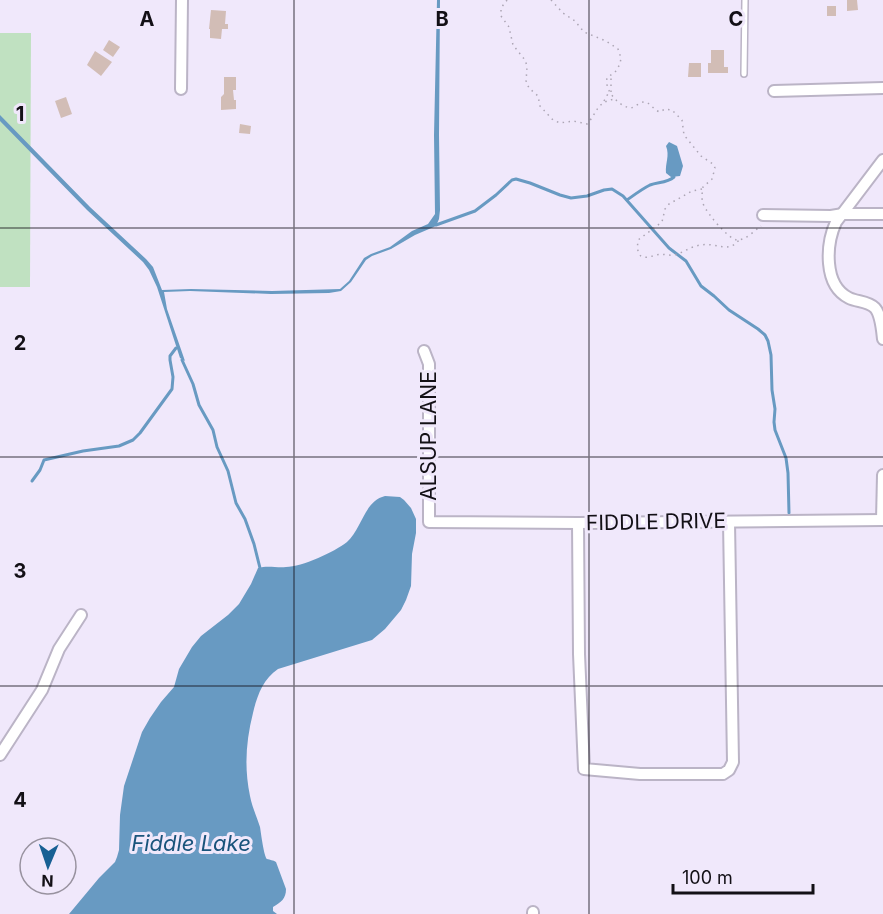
<svg xmlns="http://www.w3.org/2000/svg" width="883" height="914" font-family="Inter,sans-serif">
<rect width="100%" height="100%" fill="#f0e8fb"/>
<polygon fill="#c0e1c1" points="0,33 31,33 30,287 0,287"/>
<g fill="#689ac2">
<polygon points="437,0 440,0 439,135 440,210 439,219 436,226 415,235 391,249 372,256 366,260 351,282 341,291 329,293 271,294 190,291 164,292 167,309 185,361 180,358 157,287 149,270 143,262 87,210 0,121 0,115 90,207 146,259 153,267 162,290 191,289 272,291 340,289 349,281 364,258 371,254 390,247 412,231 428,224 435,214 434,135"/>
<path d="M669,142L677,146L683,166L680,176L671,177L666,173C665,163 670,156 666,146Z"/>
<path d="M385,496L400,497L404,500L411,508L416,519V533L412,554L411,586L406,600L401,610L385,629L372,640L278,669C263,679 257,696 253,713C246,741 244,767 250,796C252,807 257,817 260,827C261,833 264,857 267,859C270,860 273,860 276,862L286,889C286,899 281,902 273,907V911L277,914H69L99,878L115,862L117,857L119,850L120,815L124,786L142,732L150,718L161,702L174,687L179,669L192,647L201,636L228,615L239,604L251,584L258,568C268,565 276,568 286,567C302,567 334,552 347,542C362,529 364,501 385,496Z"/>
</g>
<g fill="none" stroke-linecap="round" stroke-linejoin="round">
<g stroke="#689ac2" stroke-width="3">
<path d="M627,200C634,195 642,189 650,185C658,182 667,183 674,177"/>
<polyline points="436,225 475,211 496,195 512,180 516,179 530,183 560,195 571,198 587,196 604,190 612,189 623,196 669,248 686,261 701,286 714,296 729,310 758,329 765,335 768,341 771,355 772,390 775,409 774,422 775,430 786,458 788,473 789,513"/>
<polyline points="182,360 193,384 199,405 213,430 217,447 228,471 236,503 245,519 254,544 260,568"/>
<polyline points="32,481 40,470 44,460 83,451 119,446 133,440 140,433 172,389 173,377 170,360 170,356 176,348"/>
</g>
</g>
<g fill="#d2bdb6">
<polygon points="847,0 857,0 858,10 847,11"/>
<rect x="827" y="6" width="9" height="10"/>
<polygon points="211,10 226,11 225,24 228,24 228,29 222,29 221,39 210,38 210,29 209,29"/>
<polygon points="109,40 120,47 113,57 103,50"/>
<polygon points="711,50 724,50 724,67 728,67 728,73 708,73 708,63 711,63"/>
<polygon points="95,51 112,62 101,76 87,65"/>
<polygon points="689,63 701,63 701,77 688,77"/>
<polygon points="224,77 236,77 236,90 233,90 234,100 236,100 236,109 221,110 221,97 224,94"/>
<polygon points="66,97 72,114 61,118 55,101"/>
<polygon points="240,124 251,126 250,134 239,133"/>
</g>
<g fill="none" stroke-linecap="round" stroke-linejoin="round">
<g stroke="#bbb4c6" stroke-width="8">
<polyline id="lane" points="744,74 745,0"/>
</g>
<g stroke="#bbb4c6" stroke-width="14">
<g id="street">
<polyline points="181,89 182,0"/>
<polyline points="774,91 883,88"/>
<path d="M883,160L836,222C826,244 823,285 849,298C857,302 868,301 875,308C881,315 882,330 883,339"/>
<polyline points="763,215 831,216 843,214 883,214"/>
<polyline points="424,351 429,364 429,522 578,523 883,520"/>
<polyline points="882,520 883,475"/>
<polyline points="578,523 579,654 584,769 640,774 723,774 729,770 733,762 729,522"/>
<polyline points="0,755 42,690 59,649 81,615"/>
<polyline points="533,914 533,912"/>
</g>
</g>
<g stroke="#aca5b4" stroke-width="1.5" stroke-dasharray="1.5 4.5" stroke-linecap="butt">
<path d="M507,0L501,8V16L509,27L513,45L525,60L527,66L526,83L530,89L538,96L540,106L553,120L560,123L573,121L587,124C598,112 596,102 615,99"/>
<path d="M551,0L563,13L575,21L584,32L606,41L618,49L621,58L620,64L616,71L607,78C604,90 619,107 631,108C635,107 640,102 644,102C650,102 653,110 660,112L665,109L672,110L682,120L684,135L701,156L713,164L715,168L712,179L703,187C702,194 701,199 704,206C708,214 728,239 737,240C746,240 754,231 761,226"/>
<polyline points="611,92 611,76"/>
<polyline points="604,101 609,92"/>
<path d="M702,189L692,191L669,204L665,209L662,222L638,240C636,257 641,260 656,255C662,253 668,256 674,255C683,253 691,246 701,245C716,242 728,254 739,240"/>
</g>
<use href="#lane" stroke="#fff" stroke-width="5"/>
<use href="#street" stroke="#fff" stroke-width="10"/>
</g>
<path fill="none" stroke="#131016" stroke-width="1.5" stroke-opacity="0.55" d="M294,0V914M589,0V914M0,228H883M0,457H883M0,686H883"/>
<g text-anchor="middle" stroke-width="6" stroke-linejoin="round" paint-order="stroke">
<g font-size="21" fill="#131016" stroke="#f0e8fb">
<text transform="translate(429 436) rotate(-90)" y="7">ALSUP LANE</text>
<text transform="translate(656 522) rotate(-1)" y="7">FIDDLE DRIVE</text>
</g>
<g font-size="22" font-style="italic" fill="#1a547c" stroke="#f0e8fb">
<text x="191" y="851">Fiddle Lake</text>
</g>
</g>
<g font-size="20" text-anchor="middle" font-weight="bold" fill="#131016" stroke="#f0e8fb" stroke-width="6" stroke-linejoin="round" paint-order="stroke">
<text x="147" y="26">A</text>
<text x="442" y="26">B</text>
<text x="736" y="26">C</text>
<text x="20" y="121">1</text>
<text x="20" y="350">2</text>
<text x="20" y="578">3</text>
<text x="20" y="807">4</text>
</g>
<g transform="translate(48 866) rotate(182)"><circle r="28" fill="#f0e8fb" stroke="#98929f" stroke-width="1.5"/>
<path d="M0-4.5L10 22L0 15L-10 22Z" fill="#186094"/>
<text y="-9" font-size="16" font-weight="bold" text-anchor="middle" fill="#131016">N</text>
</g>
<path d="M673 884v9h140v-9" fill="none" stroke="#131016" stroke-width="3"/>
<text x="682" y="884" font-size="18" fill="#131016" stroke="#f0e8fb" stroke-width="4.5" paint-order="stroke">100 m</text>
</svg>
